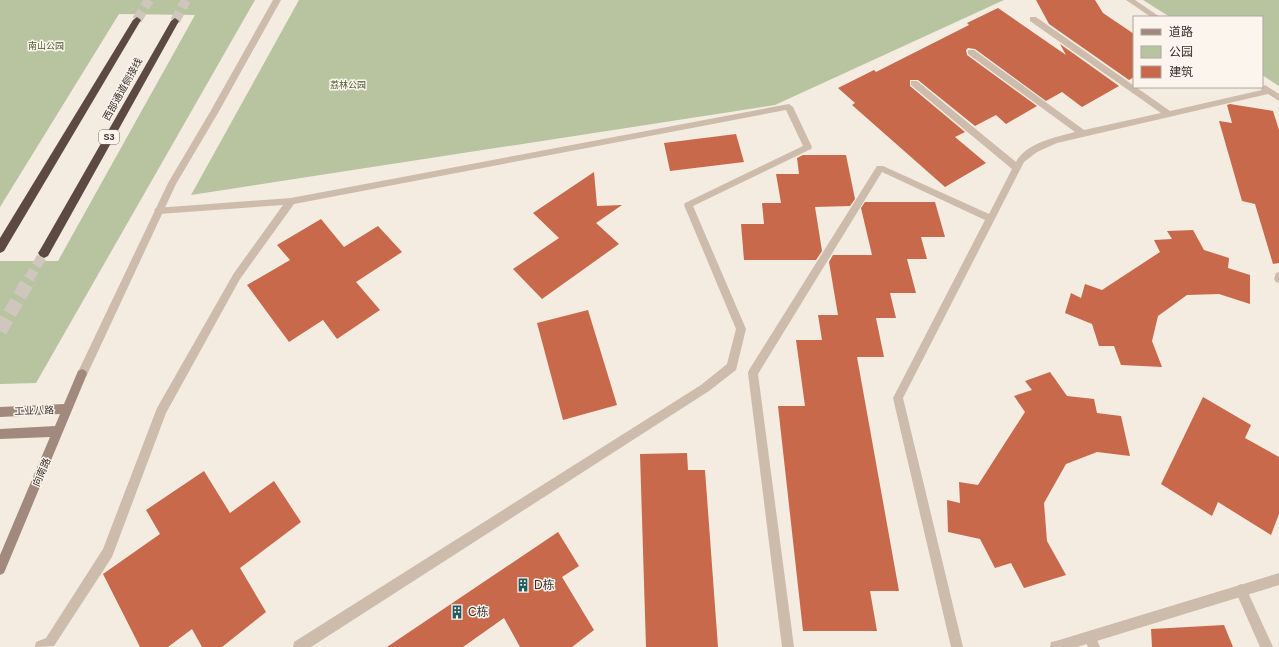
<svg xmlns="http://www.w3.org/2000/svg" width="1279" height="647" font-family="Arial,'Noto Sans SC',sans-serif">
<rect width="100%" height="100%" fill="#f4ebe1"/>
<g fill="#b8c4a0">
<polygon points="0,0 255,0 36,383 0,384 0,261 58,261 195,15 119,14 0,207"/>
<polygon points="299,0 1004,0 775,105 191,195"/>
<polygon points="1143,0 1279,0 1279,86 1262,75 1262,17 1170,17"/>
</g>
<g fill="#c8694b">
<polygon points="1036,0 1095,0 1103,13 1134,34 1134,77 1129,80 1049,24"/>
<polygon points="998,8 1066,55 1060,44 1119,86 1082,107 1062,92 1046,101 975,49 968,48 966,50 967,55 1037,106 1006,124 996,115 975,126 918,80 910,80 910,86 965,132 955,137 986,163 945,187 852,105 855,103 838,88 874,70 876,72 969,25 967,23"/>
<polygon points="1230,104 1273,111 1279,130 1279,263 1273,264 1255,204 1242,201 1219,121 1232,123 1227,105"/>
<polygon points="736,134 744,162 670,171 664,143"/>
<polygon points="803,155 846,155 855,199 850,206 815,207 822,251 816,260 744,260 741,224 764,224 762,203 781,203 776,174 799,174 797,158"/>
<polygon points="594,172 597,206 622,205 596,223 619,244 542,299 513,269 559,238 533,213"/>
<polygon points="865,202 935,202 945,237 921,237 927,259 907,259 916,293 890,293 896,318 876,318 884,357 857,357 899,591 870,591 877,631 803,631 778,406 805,406 796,340 822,340 818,315 838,315 829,262 833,255 872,255 861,208"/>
<polygon points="321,219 344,247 378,226 402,252 356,282 380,310 337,339 323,320 289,342 247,285 290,260 277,245"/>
<polygon points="1193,230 1204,250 1229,258 1228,268 1250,275 1250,304 1219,294 1187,295 1158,316 1152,341 1162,367 1121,365 1114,346 1099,346 1092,324 1065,313 1071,293 1081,298 1085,284 1102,290 1160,252 1154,240 1172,239 1167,231"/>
<polygon points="588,310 617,405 563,420 537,323"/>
<polygon points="1050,372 1067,396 1094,399 1097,413 1121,416 1130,456 1097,452 1066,464 1044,503 1047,541 1066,575 1024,588 1011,563 995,568 980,539 948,532 947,500 960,503 959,482 978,485 1025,412 1014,396 1032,390 1025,381"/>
<polygon points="1203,397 1251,425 1245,438 1279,457 1279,514 1271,535 1218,502 1212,516 1161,484"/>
<polygon points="687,453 688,470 705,470 718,647 646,647 640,454"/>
<polygon points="204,471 230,513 274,481 301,522 240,568 266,612 222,647 202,647 192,629 168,647 140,647 103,574 160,534 146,510"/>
<polygon points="558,532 579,566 562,577 594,630 572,647 520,647 504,618 463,647 387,647"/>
<polygon points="1224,625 1233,647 1152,647 1151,629"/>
</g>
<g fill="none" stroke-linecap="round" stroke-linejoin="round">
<g stroke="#cfc6bd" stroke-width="10" stroke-dasharray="10 5" stroke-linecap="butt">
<polyline points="137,20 149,0"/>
<polyline points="175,21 186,0"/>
<polyline points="29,279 44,253"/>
</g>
<polyline stroke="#cfc6bd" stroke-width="14" stroke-dasharray="14 6" stroke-linecap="butt" points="0,331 30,278"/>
<g fill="#cdbbac" fill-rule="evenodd">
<polygon points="1126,0 1135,0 1160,17 1151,17"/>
<path d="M1030,17H1036L1170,111L1262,90L1261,88L1265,85L1279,94V101L1268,94L1057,143L1037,152L1024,162L903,398L963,647H951L893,398L985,220L882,172L758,374L794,647H782L748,373L749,370L877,166H883L989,214L1012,169L911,85V81H917L1016,162C1026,143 1056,137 1075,132L968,54V50H974L1084,130L1161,113L1030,21Z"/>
<polygon points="789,104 793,107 812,147 811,149 693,206 746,329 736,370 709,391 311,647 293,647 294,642 701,385 727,364 736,329 684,205 685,203 803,146 786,110 294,204 240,279 166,413 112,557 54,646 35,647 36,642 46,638 103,549 157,408 234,273 283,205 159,214 156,212 154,210 156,208 291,198"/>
<polygon points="1241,584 1245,586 1273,647 1260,647 1235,590 1237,586"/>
<polygon points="1090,631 1094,633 1100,647 1088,647 1084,637 1086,633"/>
</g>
<g fill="#cdbbac" fill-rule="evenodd">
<polygon points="273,0 281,0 218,113 176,184 86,377 82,379 78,377 77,374 168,183 210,112"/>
<polygon points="1279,272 1279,283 1276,282 1274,279 1276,273"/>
<polygon points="1279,573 1279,585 1077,647 1050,647 1051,642 1056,641"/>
</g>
<polygon fill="#a18a7d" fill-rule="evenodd" points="82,369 86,371 87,374 4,573 0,575 0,555 50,437 0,439 0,429 55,426 60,414 0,417 0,407 64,404 78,371"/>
<g fill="#5c4a42" fill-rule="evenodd">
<polygon points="137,17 141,20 4,251 0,253 0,238 133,20"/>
<polygon points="175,18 179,21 48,256 44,258 40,256 38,253 40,250 171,21"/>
</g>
</g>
<defs>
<g id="building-bare" transform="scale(1.08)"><path d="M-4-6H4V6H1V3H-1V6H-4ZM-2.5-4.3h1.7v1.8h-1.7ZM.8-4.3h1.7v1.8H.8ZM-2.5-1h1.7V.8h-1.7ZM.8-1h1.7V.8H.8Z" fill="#1f5a5e" stroke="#fbf5ee" stroke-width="2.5" paint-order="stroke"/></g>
</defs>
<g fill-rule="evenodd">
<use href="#building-bare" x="523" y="585"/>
<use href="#building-bare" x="457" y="612"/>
</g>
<g text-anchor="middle" stroke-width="3" stroke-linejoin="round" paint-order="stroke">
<g font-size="9" fill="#4a5a2e" stroke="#fbf5ee">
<text x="46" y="49">南山公园</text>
<text x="348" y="88">荔林公园</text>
</g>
<rect fill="#fbf5ee" stroke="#756b66" stroke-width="1" x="99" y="130" width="20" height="14" rx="3"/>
<g font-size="9" font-weight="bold" fill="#3b302b">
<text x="109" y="140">S3</text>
</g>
<g font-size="10" fill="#3b302b" stroke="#fbf5ee">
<text transform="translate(122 89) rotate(-61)" y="4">西部通道侧接线</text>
<text transform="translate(34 410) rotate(-2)" y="4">工业八路</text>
<text transform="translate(41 472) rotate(-67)" y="4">向南路</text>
</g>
<g font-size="12" fill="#3b302b" stroke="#fbf5ee" text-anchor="start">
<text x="534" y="589">D栋</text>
<text x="468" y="616">C栋</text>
</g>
</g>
<rect x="1133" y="16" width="130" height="72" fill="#fbf5ee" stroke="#aea6a0"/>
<rect x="1141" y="29" width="20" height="6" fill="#a18a7d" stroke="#aea6a0"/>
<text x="1169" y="36" font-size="12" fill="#3b302b">道路</text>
<rect x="1141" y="46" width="20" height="12" fill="#b8c4a0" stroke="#aea6a0"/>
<text x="1169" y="56" font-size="12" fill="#3b302b">公园</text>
<rect x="1141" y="66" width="20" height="12" fill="#c8694b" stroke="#aea6a0"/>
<text x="1169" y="76" font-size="12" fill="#3b302b">建筑</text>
</svg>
